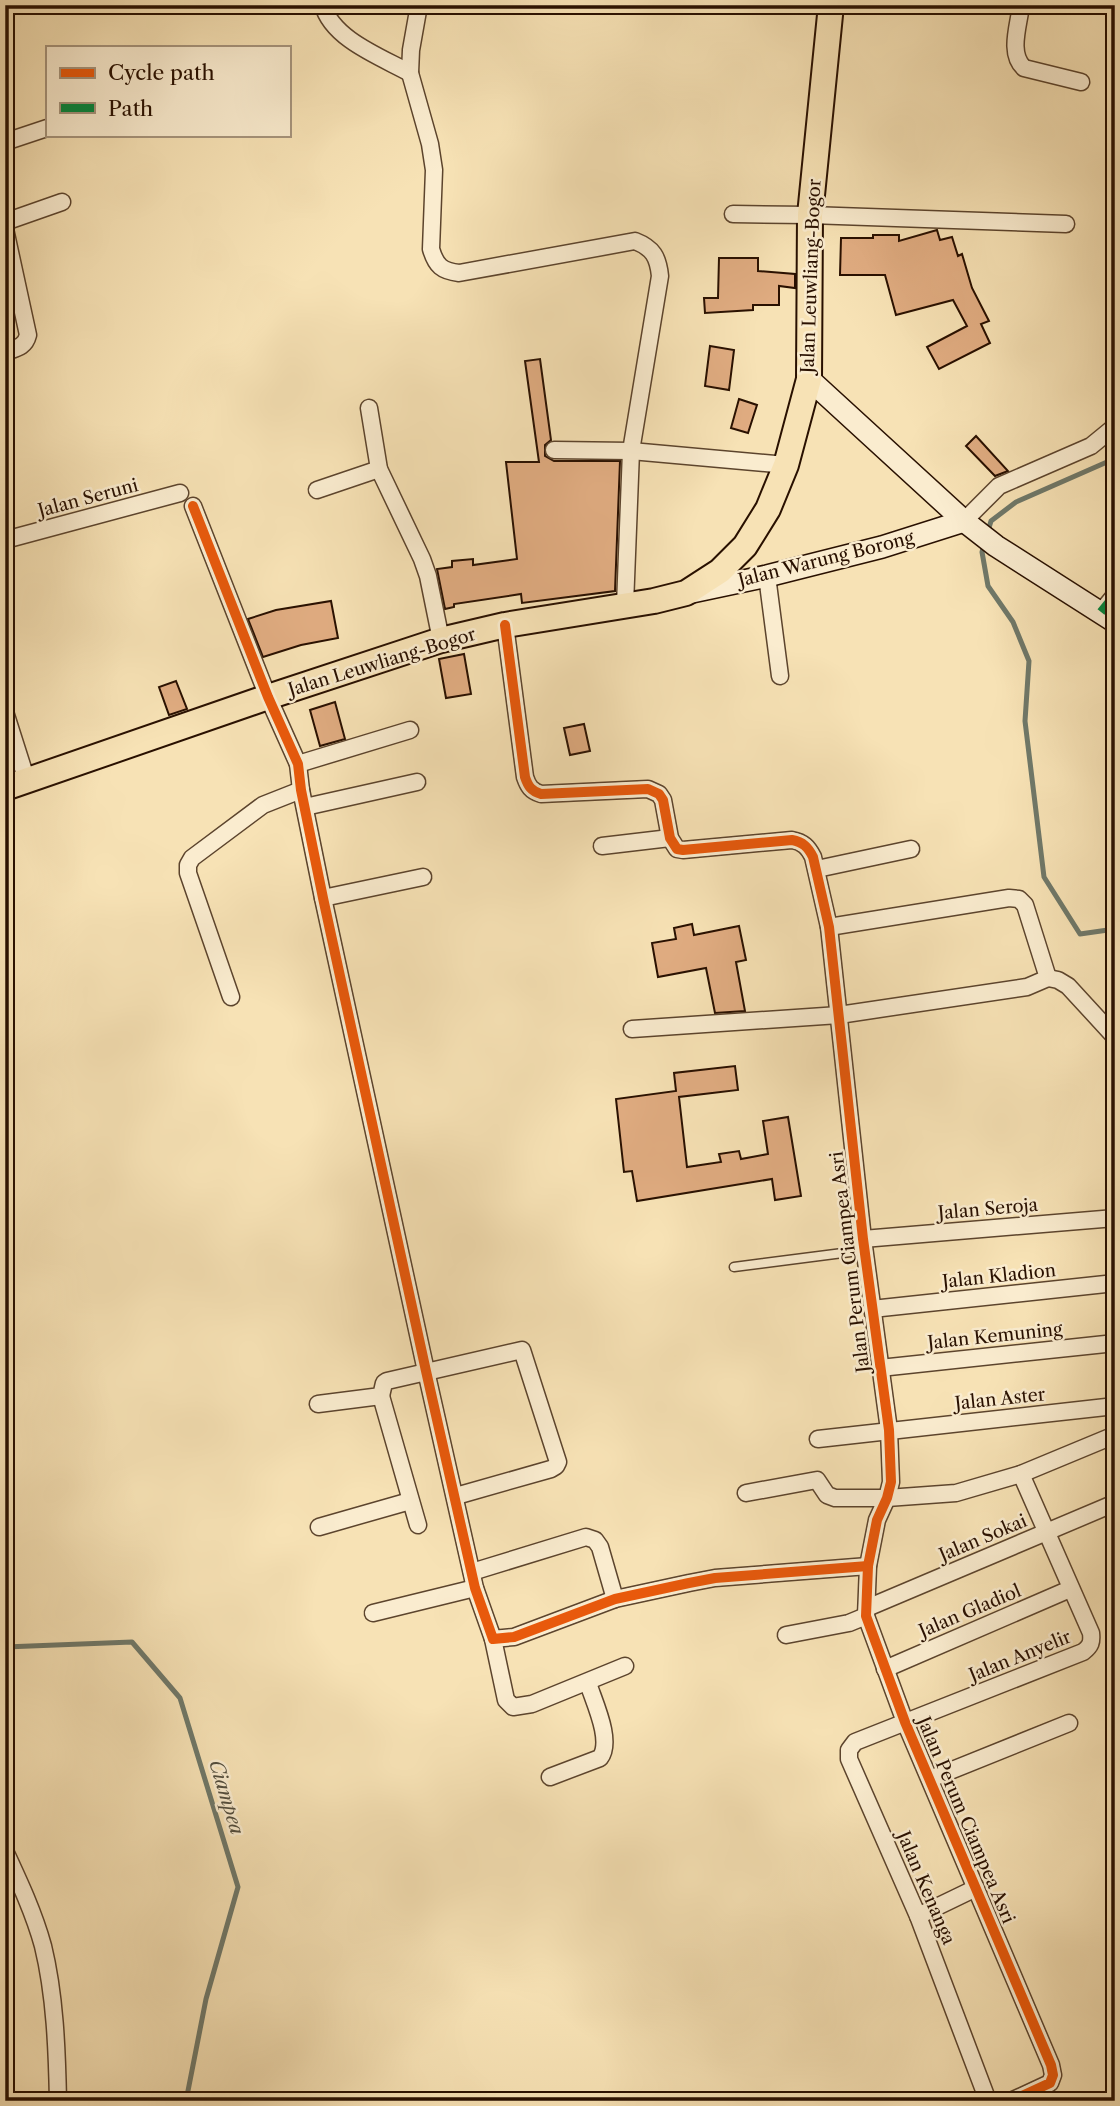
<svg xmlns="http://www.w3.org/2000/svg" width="1120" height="2106" font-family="'Libre Caslon Text',serif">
<rect width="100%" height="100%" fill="#f7e2b5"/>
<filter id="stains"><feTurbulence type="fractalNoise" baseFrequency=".00286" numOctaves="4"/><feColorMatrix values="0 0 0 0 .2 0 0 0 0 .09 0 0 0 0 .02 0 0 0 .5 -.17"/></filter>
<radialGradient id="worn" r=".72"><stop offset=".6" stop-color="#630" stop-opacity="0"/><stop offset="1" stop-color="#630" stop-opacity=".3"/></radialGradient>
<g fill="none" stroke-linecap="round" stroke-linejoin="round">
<g stroke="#6f7869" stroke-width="5">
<polyline points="988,531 991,521 1016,502 1107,462 1115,460"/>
<polyline points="984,544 982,552 988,586 1013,622 1029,661 1025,721 1044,877 1080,934 1115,929"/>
<polyline points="5,1647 132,1642 180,1698 238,1887 206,1999 186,2101"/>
</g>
</g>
<g fill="#e0ac81" stroke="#291000" stroke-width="2">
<polygon points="937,230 940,240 952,237 958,256 962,254 972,288 989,321 981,324 990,343 939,369 927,347 967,326 953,300 896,315 885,275 840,275 841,238 873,238 873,235 899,235 899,241"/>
<polygon points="719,258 758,258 758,271 795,274 795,288 779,286 779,305 753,305 753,310 705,313 704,298 718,298"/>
<polygon points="710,346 734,350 729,390 705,386"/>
<polygon points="540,359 551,440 545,445 545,456 554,461 620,461 615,591 522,603 521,594 454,604 454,607 445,609 437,569 452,567 452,561 473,559 473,565 517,559 506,462 539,462 525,361"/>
<polygon points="739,399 757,405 748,433 731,428"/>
<polygon points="976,436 1008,471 995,476 966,446"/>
<polygon points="331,601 338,638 301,645 263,657 248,619 276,610"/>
<polygon points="464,654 471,694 446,698 439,659"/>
<polygon points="176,681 187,709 169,715 159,687"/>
<polygon points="335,702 345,739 320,746 310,710"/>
<polygon points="584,724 590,751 570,755 564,728"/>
<polygon points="692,924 694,935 739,926 746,960 736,962 745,1011 715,1013 706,968 658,977 652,943 676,939 674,928"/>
<polygon points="735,1066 738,1090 679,1097 687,1167 721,1162 719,1154 739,1151 741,1159 768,1154 763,1121 788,1117 801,1196 775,1200 772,1179 637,1201 632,1171 624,1172 616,1099 676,1091 674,1073"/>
</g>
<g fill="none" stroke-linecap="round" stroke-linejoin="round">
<g stroke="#5c442d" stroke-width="11">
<polyline id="service" points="734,1267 866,1250"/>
</g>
<g stroke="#5c442d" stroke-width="19">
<g id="minor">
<path d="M323,5C332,39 381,57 410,73"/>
<path d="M419,5L411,50L410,73L430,144L434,170L431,249C436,266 442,271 459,273L635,241C653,248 658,257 660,276L631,451L625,605"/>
<polyline points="888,5 910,5"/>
<path d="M1021,5C1019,25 1008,53 1024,68L1081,82"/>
<polyline points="8,7 17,5"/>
<polyline points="5,142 47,128"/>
<polyline points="733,214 810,215 1066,224"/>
<polyline points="5,222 62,202"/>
<path d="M5,229L28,335C25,347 17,348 5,352"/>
<polyline points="369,408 379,469 422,559 428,576 441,640"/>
<polyline points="554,450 631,451 786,465"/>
<polyline points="317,490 379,469"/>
<polyline points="193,506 268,697 298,764 301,790 323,898 426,1371 475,1588 493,1639 514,1637 615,1599 689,1583 715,1578 868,1566"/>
<polyline points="964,521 999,486 1091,446 1113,428 1115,424"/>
<polyline points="5,540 180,493"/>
<polyline points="767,576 780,676"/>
<polyline points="1101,612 1115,595"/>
<path d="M505,625L525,777C528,786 531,791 541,794L648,789L659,794L663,800L670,838L677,849L683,850L792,840C803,842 808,847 813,857L829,927L863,1239L889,1430L891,1482L887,1498L877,1520L868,1566L866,1616L905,1722L1051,2065L1053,2075L1050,2083L1011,2101"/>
<polyline points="5,712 27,781"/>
<polyline points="298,764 410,730"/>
<polyline points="305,807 417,782"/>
<polyline points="602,846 670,838"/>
<polyline points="817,869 911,849"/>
<polyline points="323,898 423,877"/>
<polyline points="1048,978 1058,980 1068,986 1114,1036"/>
<polyline points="231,997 188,873 188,865 192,858 263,805 301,790"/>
<polyline points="632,1029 839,1015 1027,987 1048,978 1025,905 1019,899 1009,898 829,927"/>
<polyline points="863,1239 1115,1218"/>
<polyline points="872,1309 1115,1283"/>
<polyline points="880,1368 1115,1343"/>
<polyline points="381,1396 418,1525"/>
<polyline points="318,1404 381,1396 384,1383 387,1381 522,1350 558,1462 556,1466 551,1469 456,1496"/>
<polyline points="818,1439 1115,1406"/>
<polyline points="746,1493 817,1480 827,1495 835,1498 887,1498 956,1493 1021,1474 1115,1435"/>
<polyline points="319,1527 410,1501"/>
<polyline points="472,1572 586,1537 595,1540 600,1547 615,1599"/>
<polyline points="867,1608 1115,1503"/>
<polyline points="373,1613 475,1588"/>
<polyline points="786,1635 849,1623 866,1616"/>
<polyline points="493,1639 506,1700 513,1707 532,1704 625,1666"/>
<polyline points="885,1669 1070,1589"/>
<path d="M550,1777L600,1758C613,1741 594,1702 588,1683"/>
<polyline points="930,1779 1069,1723"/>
<path d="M5,1851C19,1881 34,1913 43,1946C55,1995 57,2050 58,2101"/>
<polyline points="918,1916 976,1888"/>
<path d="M988,2101L918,1916L849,1759V1750L855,1742L1083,1652C1091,1646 1092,1642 1091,1633L1021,1474"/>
</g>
</g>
<g stroke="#291000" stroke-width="24">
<g id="secondary">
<polyline points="809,379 964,521 996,546 1115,622"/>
<polyline points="692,592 767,576 882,547 964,521"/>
</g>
</g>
<g stroke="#291000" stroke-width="28">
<polyline id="trunk" points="5,788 268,697 441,640 505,625 654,601 686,593 720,571 745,546 768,509 786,465 809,379 810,215 831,5"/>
</g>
<use href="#service" stroke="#faeccf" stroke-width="8"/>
<use href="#minor" stroke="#faeccf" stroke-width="16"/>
<use href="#secondary" stroke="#faeccf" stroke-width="21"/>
<use href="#trunk" stroke="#f7e2b5" stroke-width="24"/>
<polyline stroke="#00873e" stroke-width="9" stroke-dasharray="18 9" stroke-linecap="butt" points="1101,612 1115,595"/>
<g stroke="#faeccf" stroke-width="15">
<g id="cycleway">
<polyline points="193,506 268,697 298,764 301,790 323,898 426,1371 475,1588 493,1639 514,1637 615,1599 689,1583 715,1578 868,1566"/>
<path d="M505,625L525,777C528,786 531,791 541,794L648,789L659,794L663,800L670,838L677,849L683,850L792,840C803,842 808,847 813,857L829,927L863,1239L889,1430L891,1482L887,1498L877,1520L868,1566L866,1616L905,1722L1051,2065L1053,2075L1050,2083L1011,2101"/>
</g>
</g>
<use href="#cycleway" stroke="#e8590c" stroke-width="10"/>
</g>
<g text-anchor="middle" stroke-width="5" stroke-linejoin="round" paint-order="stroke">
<g font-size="18" fill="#291000" stroke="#faeccf">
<text transform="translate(811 276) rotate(-88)" y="6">Jalan Leuwliang-Bogor</text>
<text transform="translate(88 498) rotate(-15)" y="6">Jalan Seruni</text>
<text transform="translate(826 559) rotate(-14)" y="6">Jalan Warung Borong</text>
<text transform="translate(382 662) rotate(-17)" y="6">Jalan Leuwliang-Bogor</text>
<text transform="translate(988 1209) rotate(-5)" y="6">Jalan Seroja</text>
<text transform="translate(850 1262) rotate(-97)" y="6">Jalan Perum Ciampea Asri</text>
<text transform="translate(999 1276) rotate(-6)" y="6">Jalan Kladion</text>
<text transform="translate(995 1336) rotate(-6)" y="6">Jalan Kemuning</text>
<text transform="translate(1000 1399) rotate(-6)" y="6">Jalan Aster</text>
<text transform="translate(983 1538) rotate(-23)" y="6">Jalan Sokai</text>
<text transform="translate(970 1611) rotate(-23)" y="6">Jalan Gladiol</text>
<text transform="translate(1020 1656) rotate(-22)" y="6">Jalan Anyelir</text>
<text transform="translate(966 1820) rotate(67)" y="6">Jalan Perum Ciampea Asri</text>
<text transform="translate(926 1888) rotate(67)" y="6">Jalan Kenanga</text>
</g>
<g font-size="19" font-style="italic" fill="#524d3d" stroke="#faeccf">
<text transform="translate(227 1797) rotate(73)" y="7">Ciampea</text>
</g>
</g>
<rect width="1120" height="2106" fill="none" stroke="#f7e2b5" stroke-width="28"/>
<rect x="7" y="7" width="1106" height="2092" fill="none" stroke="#291000" stroke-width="3.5"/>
<rect x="14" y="14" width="1092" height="2078" fill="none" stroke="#291000" stroke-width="2"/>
<rect x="46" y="46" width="245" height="91" fill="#faeccf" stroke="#a6947c" stroke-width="2"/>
<rect x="60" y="68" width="35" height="10" fill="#e8590c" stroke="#a6947c" stroke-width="2"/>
<text x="108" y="80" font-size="21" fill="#291000">Cycle path</text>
<rect x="60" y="103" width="35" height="10" fill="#00873e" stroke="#a6947c" stroke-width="2"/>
<text x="108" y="116" font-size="21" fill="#291000">Path</text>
<rect width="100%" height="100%" filter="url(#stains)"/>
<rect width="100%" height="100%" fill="url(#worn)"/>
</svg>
